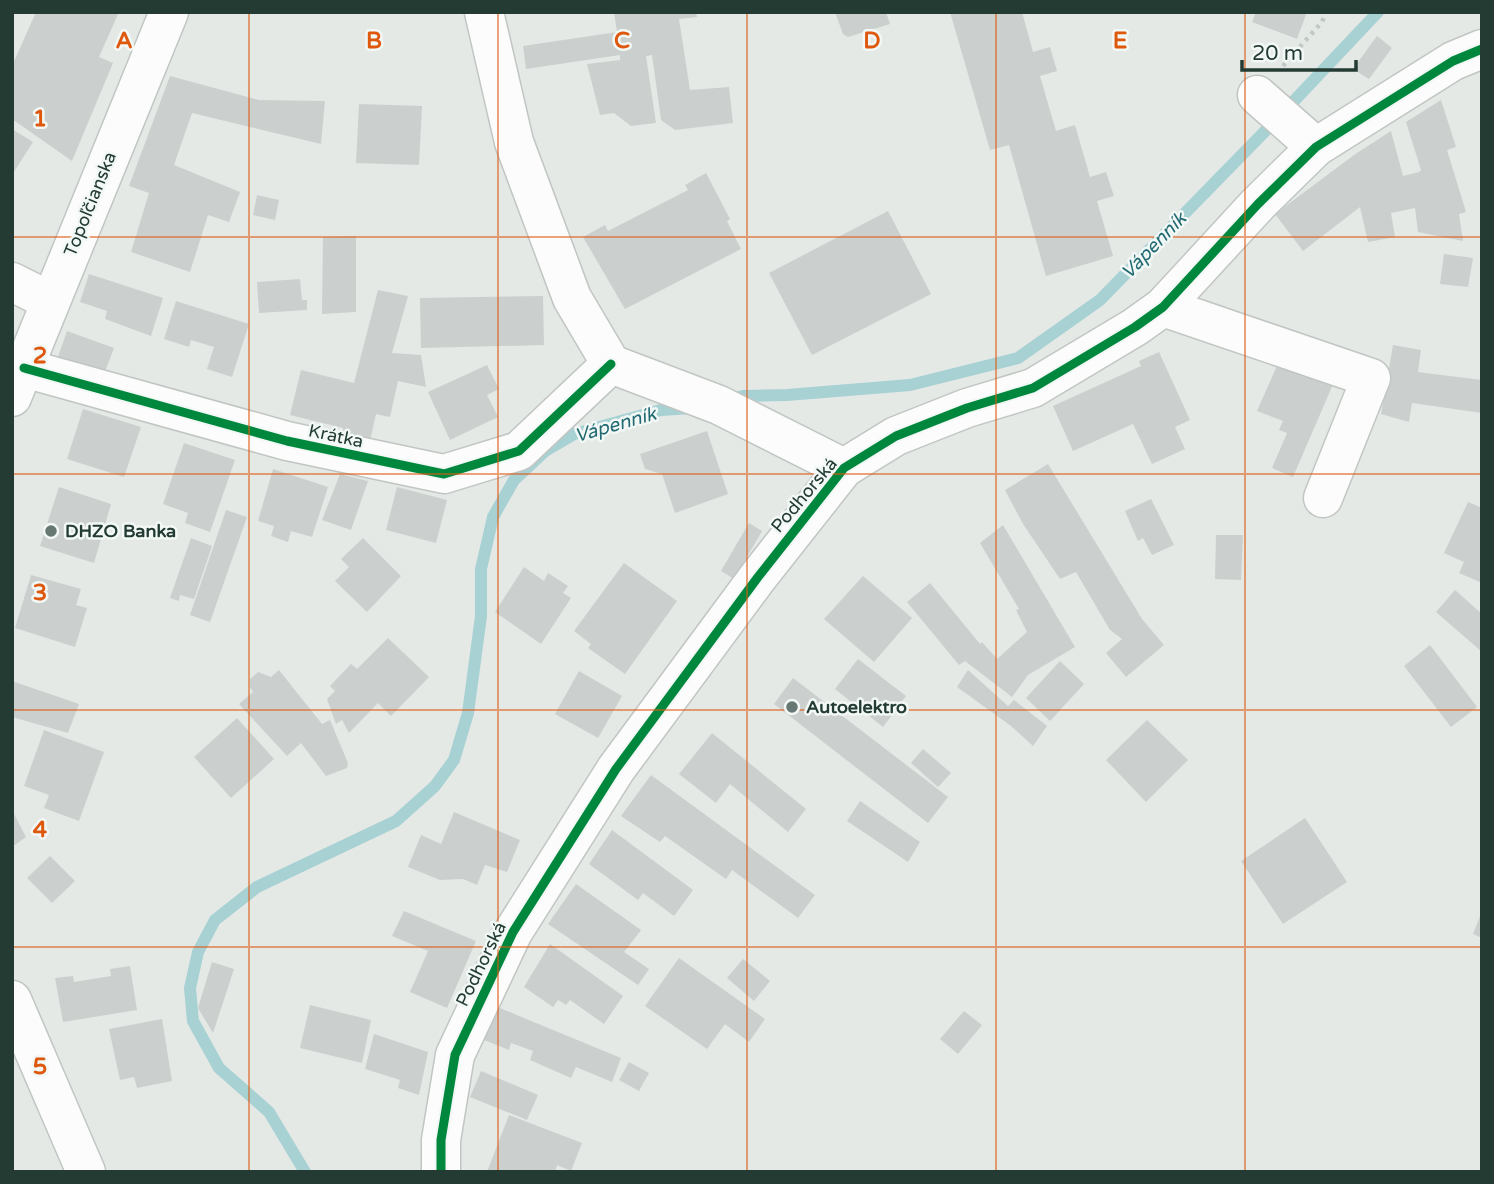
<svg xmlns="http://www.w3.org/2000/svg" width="1494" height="1184" font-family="'Varela Round',sans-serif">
<rect width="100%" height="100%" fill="#e4e9e6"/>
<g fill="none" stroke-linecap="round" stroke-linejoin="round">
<g stroke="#a8d1d4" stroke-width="12">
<polyline points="729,400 743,396 787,395 910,385 1018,358 1100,300 1275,121 1378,12"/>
<polyline points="305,1172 269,1112 219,1068 193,1021 190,988 198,952 215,920 257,887 396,821 435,786 454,760 468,713 481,616 481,569 493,517 514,480 545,451 574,434 661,410 691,408"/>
</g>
</g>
<g fill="#cbd0ce">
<polygon points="36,12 119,12 99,57 113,63 72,161 12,119 12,66"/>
<polygon points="614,12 696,12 697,17 679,19 690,90 729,87 733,123 675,130 661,120 652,55 646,56 656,123 631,126 614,113 600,115 587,64 620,60 620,55 526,69 523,46 617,32"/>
<polygon points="835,12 886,12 890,24 848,37 843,34"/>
<polygon points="950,12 1022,12 1033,52 1050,47 1057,71 1040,76 1056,131 1075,125 1090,177 1106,172 1114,196 1097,201 1113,256 1046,276 1009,145 990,150"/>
<polygon points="1256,12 1307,12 1297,39 1252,22"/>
<polygon points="1377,36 1392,48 1369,79 1353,69"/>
<polygon points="170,76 259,100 325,101 321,144 192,113 174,165 240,192 229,222 208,215 190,272 131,252 149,193 129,186"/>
<polygon points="1441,100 1456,147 1447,150 1466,212 1459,214 1463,241 1418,232 1415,208 1391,213 1395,237 1368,242 1360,207 1303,251 1275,214 1354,155 1391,131 1403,176 1419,172 1421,170 1406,122"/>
<polygon points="359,104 422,106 419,165 356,163"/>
<polygon points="12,129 33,142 12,175"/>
<polygon points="706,173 730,219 727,221 741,249 625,309 583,237 605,225 608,231 688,190 685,185"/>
<polygon points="257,195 279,200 275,220 253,215"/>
<polygon points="888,211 931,294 812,355 769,273"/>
<polygon points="356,236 356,312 322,314 323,237"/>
<polygon points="1444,254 1473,258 1468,287 1440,284"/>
<polygon points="89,274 163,298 151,336 105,319 107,311 80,302"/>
<polygon points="300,279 302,300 307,300 307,310 259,313 257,282"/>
<polygon points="378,290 408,296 392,353 421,355 426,387 398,381 390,417 376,414 370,441 341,436 343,428 290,415 301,370 354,383"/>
<polygon points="543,296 544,345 421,348 420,298"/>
<polygon points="176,301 249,324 232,377 207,369 214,347 191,340 189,347 164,339"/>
<polygon points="67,331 114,348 104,374 58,357"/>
<polygon points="1393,345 1421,350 1418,372 1482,380 1482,413 1412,403 1409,422 1381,414"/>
<polygon points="1159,352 1190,420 1175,427 1185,449 1152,464 1133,424 1073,451 1053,406 1141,366 1139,361"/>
<polygon points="1280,359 1334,382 1293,477 1272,468 1287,433 1279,430 1283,421 1257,411"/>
<polygon points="487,365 499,389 487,395 498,417 450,440 428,392"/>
<polygon points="83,409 141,427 124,477 67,459"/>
<polygon points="707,431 728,494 675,513 662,474 645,469 640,454"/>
<polygon points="184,443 235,460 210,532 185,523 188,513 163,504"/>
<polygon points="1048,464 1142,619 1164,645 1126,677 1106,653 1122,639 1110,630 1076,572 1060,579 1023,524 1005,490"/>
<polygon points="273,469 328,487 312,537 291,531 288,542 271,536 274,526 258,521"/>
<polygon points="340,474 368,481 351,530 322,520"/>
<polygon points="59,487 111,504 94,563 40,546"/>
<polygon points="397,487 447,500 436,543 386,530"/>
<polygon points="1151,499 1174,545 1152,555 1143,538 1138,541 1125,511"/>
<polygon points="1468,502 1482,508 1482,583 1459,573 1464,562 1444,553"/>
<polygon points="226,510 247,517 210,622 190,615"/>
<polygon points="749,523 762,531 734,579 721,571"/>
<polygon points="1003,525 1075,647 1028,675 1012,697 965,661 959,665 907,602 930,583 980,644 982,642 997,659 1027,632 1016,610 1019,609 980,543"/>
<polygon points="1216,535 1243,535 1241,580 1215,579"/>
<polygon points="191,538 212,546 194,599 180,595 179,601 170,598"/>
<polygon points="363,538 401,576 367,612 335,581 349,567 341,559"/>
<polygon points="624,563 677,601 625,674 588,648 591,644 574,631"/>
<polygon points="524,567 544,581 548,573 568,586 563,593 571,598 541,644 495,612"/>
<polygon points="31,575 81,589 76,605 87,608 75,647 15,628"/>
<polygon points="863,576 912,618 874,662 824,619"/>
<polygon points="1455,590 1482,614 1482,652 1436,612"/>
<polygon points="388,638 429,677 391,716 378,703 349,733 342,720 336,724 327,699 335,691 330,686 351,664 357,669"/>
<polygon points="1430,645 1477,707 1451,727 1404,666"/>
<polygon points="858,659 906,696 883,727 835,689"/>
<polygon points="1060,661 1084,684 1050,721 1026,698"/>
<polygon points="279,670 322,724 330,720 348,763 347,768 326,776 301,743 287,756 239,704 253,692 250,687 250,679 258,672 271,677"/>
<polygon points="968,670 1008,706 1014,700 1047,726 1033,746 1011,726 957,687"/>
<polygon points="579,671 622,696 598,738 555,714"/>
<polygon points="793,678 948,797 928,823 774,704"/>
<polygon points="12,681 79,704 68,733 12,717"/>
<polygon points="237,718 274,759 231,798 194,757"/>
<polygon points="1147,720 1188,760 1146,802 1106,760"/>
<polygon points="44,730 104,752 79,821 44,808 49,795 24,786"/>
<polygon points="712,733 806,809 788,832 730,784 716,803 679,774"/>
<polygon points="923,749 951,773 938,787 911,763"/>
<polygon points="651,775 815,895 798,918 732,870 726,879 665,836 660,842 621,816"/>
<polygon points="860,801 920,842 908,862 847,821"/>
<polygon points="12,810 26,837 12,847"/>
<polygon points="454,812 520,840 507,872 485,865 477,885 463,879 440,880 408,867 421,835 441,844"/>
<polygon points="1305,818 1347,882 1283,924 1241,861"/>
<polygon points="612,830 693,890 674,916 643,893 638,900 589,864"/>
<polygon points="50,856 75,881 52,903 27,878"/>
<polygon points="576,884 641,930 624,952 649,969 638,985 548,924"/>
<polygon points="404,911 476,941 447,1008 410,992 428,951 392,936"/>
<polygon points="1482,911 1482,938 1473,934"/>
<polygon points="550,944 623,996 604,1024 570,1000 566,1005 558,1000 553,1007 524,987"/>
<polygon points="679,958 765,1019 749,1042 725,1024 707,1049 645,1006"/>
<polygon points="743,959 770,981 754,1001 727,978"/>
<polygon points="212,962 234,969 213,1033 198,1008"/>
<polygon points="130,966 137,1010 63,1022 55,978 73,976 74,982 111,976 110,969"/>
<polygon points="310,1005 371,1020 362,1063 300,1048"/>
<polygon points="495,1006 621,1058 612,1082 576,1067 571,1078 530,1060 533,1051 511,1043 509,1050 484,1040"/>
<polygon points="964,1011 982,1025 958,1054 940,1039"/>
<polygon points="162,1019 172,1081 137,1088 134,1077 120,1080 109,1029"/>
<polygon points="374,1034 428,1052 419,1095 398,1088 400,1080 365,1069"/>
<polygon points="629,1062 649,1073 639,1091 619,1080"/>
<polygon points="481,1071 538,1095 527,1120 470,1097"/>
<polygon points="509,1115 582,1143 571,1171 557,1165 555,1172 487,1172"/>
</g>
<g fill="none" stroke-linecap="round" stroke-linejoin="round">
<g stroke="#c1c6c3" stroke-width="41">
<g id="street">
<polyline points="484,12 514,142 572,298 611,364 719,405 844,468"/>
<polyline points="1257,95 1316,147"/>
<polyline points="12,282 50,301"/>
<polyline points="1163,307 1371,378 1323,498"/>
<polyline points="24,368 287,441 444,474 519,451 611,364"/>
<polyline points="441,1172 441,1140 455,1055 513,932 616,769 758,577 844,468 896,436 967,408 1033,388 1135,327 1163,307 1258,204 1316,147 1453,61 1482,49"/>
</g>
</g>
<g stroke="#c0c6c3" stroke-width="41">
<g id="secondary">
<polyline points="12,397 169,12"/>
<polyline points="12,1000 86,1172"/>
</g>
</g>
<polyline stroke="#c1c9c5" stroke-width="4.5" stroke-dasharray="3.5 5" stroke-linecap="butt" points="1283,66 1322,22 1326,12"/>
<use href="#street" stroke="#fbfcfb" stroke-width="38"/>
<use href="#secondary" stroke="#fbfcfb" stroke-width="38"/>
<g stroke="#f2f8f5" stroke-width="13">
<g id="cycleway">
<polyline points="24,368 287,441 444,474 519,451 611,364"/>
<polyline points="441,1172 441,1140 455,1055 513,932 616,769 758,577 844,468 896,436 967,408 1033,388 1135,327 1163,307 1258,204 1316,147 1453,61 1482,49"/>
</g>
</g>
<use href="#cycleway" stroke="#00873e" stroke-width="9"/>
</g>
<path fill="none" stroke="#de580e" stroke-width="2" stroke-opacity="0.55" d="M249,12V1172M498,12V1172M747,12V1172M996,12V1172M1245,12V1172M12,237H1482M12,474H1482M12,710H1482M12,947H1482"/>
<g fill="#677872" stroke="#f2f8f5" stroke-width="2.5">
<circle cx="51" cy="531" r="7"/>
<circle cx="792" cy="707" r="7"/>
</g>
<g text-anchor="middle" stroke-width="5" stroke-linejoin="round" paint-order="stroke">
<g font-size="18" fill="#233b33" stroke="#f2f8f5">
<text transform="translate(90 204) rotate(-68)" y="6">Topoľčianska</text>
<text transform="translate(336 436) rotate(12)" y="6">Krátka</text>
<text transform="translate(804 495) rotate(-50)" y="6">Podhorská</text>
<text transform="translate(481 964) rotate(-64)" y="6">Podhorská</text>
</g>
<g font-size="18" font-weight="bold" fill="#233b33" stroke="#f2f8f5" text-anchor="start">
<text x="65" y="537">DHZO Banka</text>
<text x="806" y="713">Autoelektro</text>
</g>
<g font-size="19" font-style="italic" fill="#226a73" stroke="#f2f8f5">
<text transform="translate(1153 245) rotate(-46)" y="7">Vápenník</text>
<text transform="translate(615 424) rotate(-16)" y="7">Vápenník</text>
</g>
</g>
<g font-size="23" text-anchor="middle" font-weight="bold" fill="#de580e" stroke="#f2f8f5" stroke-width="5" stroke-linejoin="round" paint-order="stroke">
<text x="124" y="48">A</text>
<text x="374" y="48">B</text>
<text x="622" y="48">C</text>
<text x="872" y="48">D</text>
<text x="1120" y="48">E</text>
<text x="40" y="126">1</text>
<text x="40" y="363">2</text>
<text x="40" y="600">3</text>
<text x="40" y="837">4</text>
<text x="40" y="1074">5</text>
</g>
<rect width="1494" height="1184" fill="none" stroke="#233b33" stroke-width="28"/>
<path d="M1242 60v10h114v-10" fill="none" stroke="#233b33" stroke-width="3.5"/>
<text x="1252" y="60" font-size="21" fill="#233b33" stroke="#f2f8f5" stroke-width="5" paint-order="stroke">20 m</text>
</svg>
